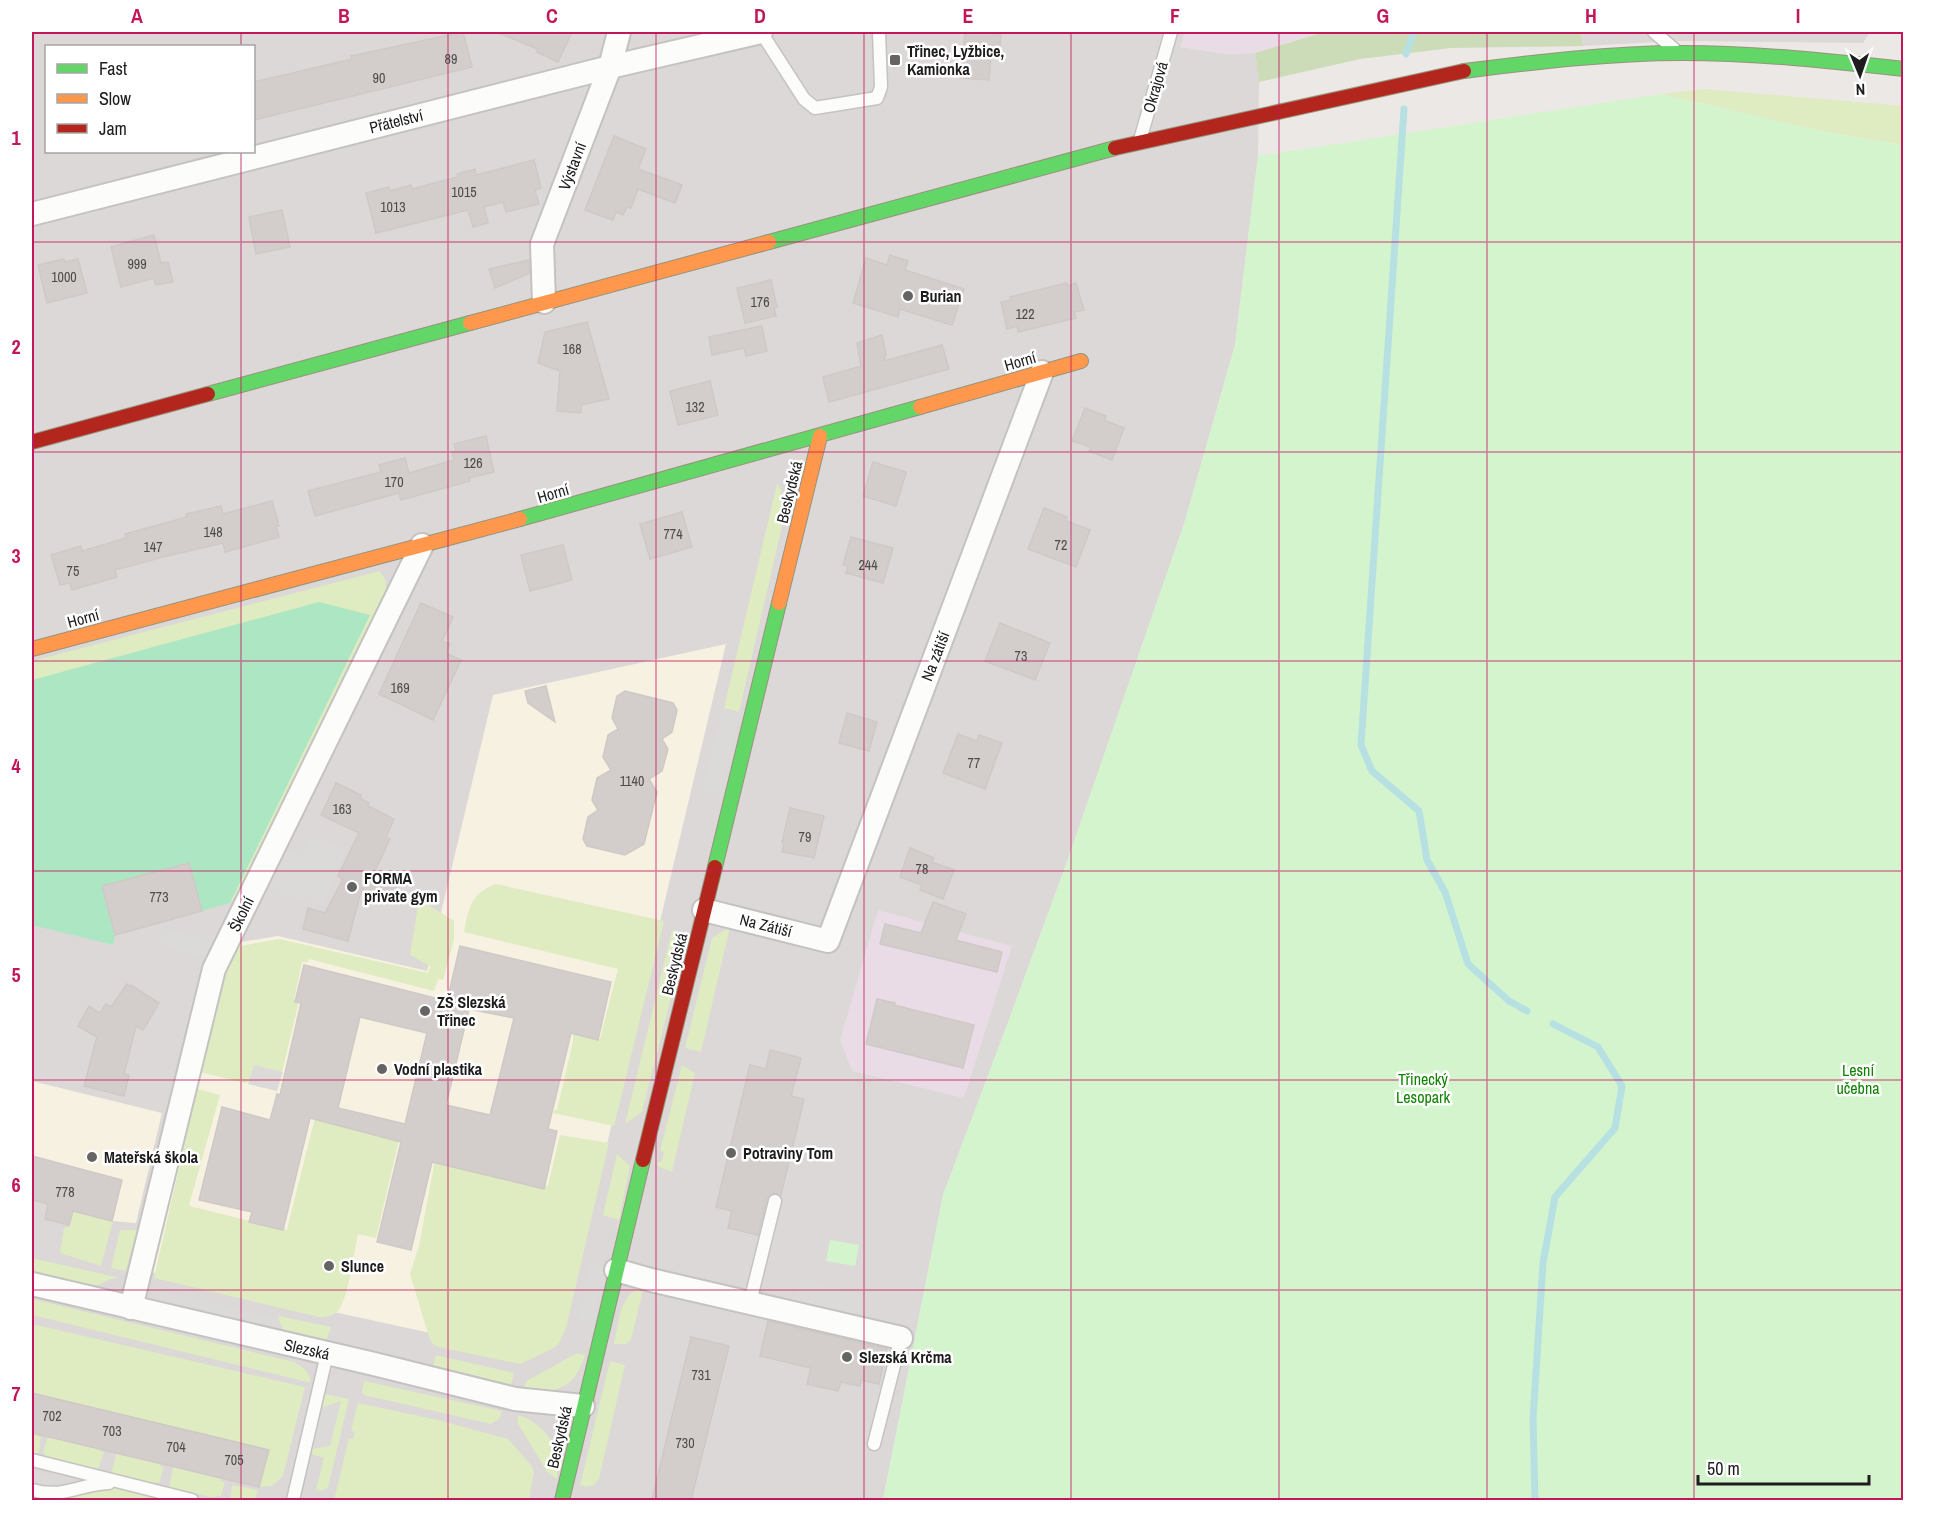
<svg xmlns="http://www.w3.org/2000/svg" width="1935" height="1532" font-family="'Archivo Narrow',sans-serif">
<rect width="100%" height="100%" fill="#ece8e5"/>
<g fill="#dbd8d7" fill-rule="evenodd">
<path d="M32,32H1185L1181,47L1228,54L1255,53L1259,82L1258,156L1235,345L1184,524L1068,859L1007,1025L943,1195L883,1500H32ZM46,46H254V152H46Z"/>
<polygon points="1581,32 1870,32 1863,43 1677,41 1583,46"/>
</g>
<g fill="#eadce7">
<polygon points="1185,32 1324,32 1255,53 1228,54 1180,47"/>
<polygon points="878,910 1012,946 964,1098 852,1071 840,1040"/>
</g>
<g fill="#f6f1e0">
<polygon points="726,644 563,1329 508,1350 151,1272 220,978 235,943 278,936 427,971 493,695"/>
<polygon points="32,1081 162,1113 136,1223 112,1221 32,1200"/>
</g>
<g fill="#dfebc1">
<polygon points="1704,89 1903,106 1903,145 1821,131 1661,94"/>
<polygon points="777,484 780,488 786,509 739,712 724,708"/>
<polygon points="380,571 385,579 387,594 245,887 230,903 32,706 32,661"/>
<path d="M496,884L664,921L614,1126L553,1113L554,1110H557L573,1042V1033L600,1039L618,969L464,932C469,908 471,893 496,884Z"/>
<polygon points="427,904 454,921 454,939 443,980 438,979 434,991 309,959 308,962 302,962 294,1000 299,1001 282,1072 255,1066 248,1082 245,1083 200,1072 219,996 232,957 240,946 279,939 428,973 430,966 410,955 418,905"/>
<polygon points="730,927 701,1052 685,1048 712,938"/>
<polygon points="672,930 687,935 642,1112 625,1124"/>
<polygon points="682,1065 695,1073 672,1172 657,1166 658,1162 661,1162 664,1152 660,1151"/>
<path d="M197,1089L220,1095L189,1205L193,1207L287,1230L315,1118L399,1140L376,1238L358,1234C353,1256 350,1289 340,1308C336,1315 326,1318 319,1317L154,1278Z"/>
<polygon points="560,1135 609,1143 566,1328 559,1343 554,1348 520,1364 438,1347 432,1343 429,1337 410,1274 419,1246 435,1160 548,1186"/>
<polygon points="617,1154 630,1166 619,1220 603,1215"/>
<polygon points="72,1211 113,1221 101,1266 60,1253 64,1228 69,1227"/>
<polygon points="120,1230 138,1230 140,1232 137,1249 132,1248 126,1271 111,1268"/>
<polygon points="32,1258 120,1278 110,1279 93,1288 32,1273"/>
<path d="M644,1286L631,1340L625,1344H614C619,1322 619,1294 644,1286Z"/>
<path d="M32,1299L294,1362C304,1368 310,1372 311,1383L32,1315Z"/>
<polygon points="279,1316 331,1327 327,1339 317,1341 285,1333 278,1319"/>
<polygon points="32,1324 305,1387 283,1476 272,1486 259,1487 268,1450 32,1393"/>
<path d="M577,1353L585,1355C574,1391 555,1393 522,1390L528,1380Z"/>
<polygon points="436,1355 514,1373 510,1388 432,1369"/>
<polygon points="610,1361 625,1365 599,1479 594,1485 586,1487 580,1485"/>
<polygon points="364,1381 502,1411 499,1419 491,1424 364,1395 362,1391"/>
<polygon points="325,1394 349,1399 328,1488 320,1491 316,1490 324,1458 311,1454 311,1449 330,1445 340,1401 322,1408"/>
<polygon points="358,1403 438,1420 508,1439 532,1466 534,1472 530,1493 530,1500 334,1500 349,1438 353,1439 355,1432 351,1431"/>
<path d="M518,1415C537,1421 556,1438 558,1460C558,1466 557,1473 557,1479L548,1473L518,1424Z"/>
<polygon points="32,1433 38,1434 38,1436 41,1437 39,1452 32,1456"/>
<polygon points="50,1437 100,1449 100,1451 104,1452 98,1470 47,1458 43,1452 47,1439"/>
<polygon points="116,1454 160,1464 160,1466 163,1467 160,1482 151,1484 111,1475"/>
<polygon points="173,1467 221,1479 221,1481 225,1482 221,1496 212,1497 169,1488"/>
<polygon points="232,1485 258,1490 255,1500 230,1500"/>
<polygon points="112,1487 126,1488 174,1500 61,1500 95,1490"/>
</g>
<polygon fill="#ccdcb8" points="1324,32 1581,32 1583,46 1451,48 1360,59 1259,82 1255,53"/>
<g fill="#d4f4ce">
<polygon points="1661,94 1821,131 1903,145 1903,1500 883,1500 943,1195 1007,1025 1068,859 1184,524 1235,345 1258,156"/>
<polygon points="830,1240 859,1245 855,1266 826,1261"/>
</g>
<polygon fill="#ade6c3" points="319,602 370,615 230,903 115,935 113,945 32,925 32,680"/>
<g fill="#dcdad9">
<polygon points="722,709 740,715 720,794 703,790"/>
<polygon points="312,836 346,852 321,905 305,897 302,902 270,887 287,849 302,856"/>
<polygon points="167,929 218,944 207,958 157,944"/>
<polygon points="254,1065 283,1072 277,1091 248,1084"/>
<polygon points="591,1261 606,1265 593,1323 577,1319"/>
<polygon points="800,1279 868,1297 862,1321 793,1304"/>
<polygon points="161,1291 278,1319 286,1336 157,1305"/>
<polygon points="341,1401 330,1446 311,1449 322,1408"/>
<polygon points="32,1474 53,1480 37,1500 32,1500"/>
</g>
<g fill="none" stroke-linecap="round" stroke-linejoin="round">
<g stroke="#b6e0e2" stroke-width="7">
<polyline points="1406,54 1414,32"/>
<polyline points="1404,109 1361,745 1372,771 1419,811 1427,860 1445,892 1468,964 1509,1001 1527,1011"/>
<polyline points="1535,1500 1533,1419 1543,1263 1555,1197 1615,1128 1622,1086 1598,1047 1553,1024"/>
</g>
</g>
<g fill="#d3cecc" stroke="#cfc9c6" stroke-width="1.5" fill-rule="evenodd">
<polygon points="463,32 472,67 254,120 254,82 352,59 351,56"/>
<polygon points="496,32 572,32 558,62 537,52 538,49"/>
<polygon points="965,32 993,32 993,33 1001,34 999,57 991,56 989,80 961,78"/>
<polygon points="614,136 646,149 638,169 682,185 675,203 638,189 631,208 627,207 623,215 616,212 613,220 585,210"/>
<polygon points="534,160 541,188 535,190 539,204 506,212 503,202 484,207 488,223 473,227 468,210 376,233 366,193 389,187 390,191 411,185 412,189 458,177 457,174 475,169 476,175"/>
<polygon points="282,210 290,247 256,254 249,217"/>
<polygon points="154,235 161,263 168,262 173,282 156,285 154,278 121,287 111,247"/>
<polygon points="890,255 908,261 905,270 964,289 952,325 900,309 898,317 853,303 866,258 887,265"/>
<polygon points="64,259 65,262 78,259 87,293 47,303 38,265"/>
<polygon points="529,260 530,273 495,288 489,269"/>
<polygon points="771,280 777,307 774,308 776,316 745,323 737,288"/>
<polygon points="1067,283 1067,286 1076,283 1084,310 1074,312 1076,318 1018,332 1017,326 1007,329 1001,302 1011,300 1010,297"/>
<polygon points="587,322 609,399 581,405 581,413 557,411 560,371 538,363 545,332"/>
<polygon points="762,326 767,351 746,356 744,348 712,355 709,337"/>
<polygon points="882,335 886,354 884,361 942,345 949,369 829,402 823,377 861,366 857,343"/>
<polygon points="710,381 718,415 678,425 670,391"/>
<polygon points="1085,408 1106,416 1104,420 1124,428 1112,460 1089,451 1091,447 1072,441"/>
<polygon points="486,436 494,472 469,478 470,481 401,500 399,493 315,516 308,491 381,472 379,465 405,458 409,473 454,460 452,452 456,451 454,444"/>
<polygon points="873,462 906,472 896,506 863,496"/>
<polygon points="272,501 279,526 276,526 279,537 225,552 223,543 163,557 115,570 117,577 72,590 70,583 60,585 51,555 81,546 82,551 126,538 125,534 187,517 186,514 221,506 223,514"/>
<polygon points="1044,508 1067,517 1066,521 1090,530 1076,567 1028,549"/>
<polygon points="682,512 692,547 650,559 640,524"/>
<polygon points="851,537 893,548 883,583 846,573 848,566 843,565"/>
<polygon points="563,545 572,580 530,591 521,555"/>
<polygon points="421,603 453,617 442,641 450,644 446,653 461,660 433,720 379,694"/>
<polygon points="1000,623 1050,643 1035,680 985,661"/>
<polygon points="546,686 555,722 528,703 525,691"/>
<polygon points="625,691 673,703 677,710 672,732 662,739 668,749 662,771 649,779 657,792 644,844 625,855 587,846 583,839 588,817 598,810 592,800 597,778 611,770 603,757 608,735 618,729 612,718 617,696"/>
<polygon points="847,713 877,722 869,751 839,743"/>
<polygon points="958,734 977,741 979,735 1002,743 985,789 943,773"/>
<polygon points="336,783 361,795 360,798 369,803 368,806 394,819 386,837 390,839 375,871 398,883 389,901 362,888 348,941 303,929 308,908 325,913 343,879 338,876 359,833 321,815"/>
<polygon points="790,808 824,816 814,858 782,852 784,843 782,842"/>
<polygon points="910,848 934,858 932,862 954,870 943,899 920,890 922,885 900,877"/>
<polygon points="189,863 202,911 115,935 102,886"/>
<polygon points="933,902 966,914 956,940 1002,952 997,972 880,944 885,924 921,933"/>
<path d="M460,946L611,982L598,1040L571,1033L548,1129L557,1131L544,1189L432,1162L411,1250L377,1242L401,1142L310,1118L283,1230L249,1222L252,1212L199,1200L222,1107L270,1120L277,1094L280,1095L301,1003L295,1002L304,965L447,1001ZM469,1009L514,1018L490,1115L446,1105ZM360,1017L427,1033L405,1124L338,1108Z"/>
<polygon points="127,984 130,987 131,985 159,1003 143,1030 136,1026 124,1074 129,1075 124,1096 84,1086 97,1037 78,1026 89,1006 100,1013 106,1004 111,1007"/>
<polygon points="877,999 895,1003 894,1005 974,1025 963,1068 866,1044"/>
<polygon points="770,1050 801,1058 791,1096 804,1099 781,1195 773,1193 767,1198 758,1235 728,1228 732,1211 716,1207 750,1065 766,1069"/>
<polygon points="32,1156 122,1180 112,1221 73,1211 69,1225 45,1219 48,1204 32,1200"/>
<polygon points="768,1321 887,1349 879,1384 861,1380 860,1386 841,1382 838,1391 807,1384 811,1368 760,1356"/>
<polygon points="691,1337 729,1346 691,1500 652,1500"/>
<polygon points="32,1393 269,1450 259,1487 32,1433"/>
</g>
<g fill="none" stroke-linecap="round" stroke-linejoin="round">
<g stroke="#c4c3c1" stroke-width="15">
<g id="lane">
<polyline points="761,32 804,99 815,108 877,98 881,87 879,32"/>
<polyline points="1654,32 1674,49"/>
<polyline points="1140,140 1171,32"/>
<polyline points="750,1302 775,1201"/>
<polyline points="874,1444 901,1338"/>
<polyline points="32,1460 192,1500"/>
<path d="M32,1490C64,1499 79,1484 109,1483"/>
<polyline points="293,1500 327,1354"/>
</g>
</g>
<g stroke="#c4c3c1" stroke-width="26">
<g id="street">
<polyline points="32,214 610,67 761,32"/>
<polyline points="544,302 542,244 610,67 619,32"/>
<polyline points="704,910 828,941 1042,372"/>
<polyline points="616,1270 651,1280 901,1338"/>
<polyline points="32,1284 374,1364 515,1399 583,1406"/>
<polyline points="131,1308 214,969 422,545"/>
</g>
</g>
<g stroke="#97937c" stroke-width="16">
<g id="fast">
<path d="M1464,71C1536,62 1609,53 1682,53C1756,53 1830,61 1904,69"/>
<polyline points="769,242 1115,148"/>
<polyline points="208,394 470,323"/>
<polyline points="520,519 920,407"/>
<polyline points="715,867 779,603"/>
<polyline points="562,1500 643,1160"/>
</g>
</g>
<g stroke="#97937c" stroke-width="16">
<g id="slow">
<polyline points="470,323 769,242"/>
<polyline points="920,407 1081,361"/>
<polyline points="779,603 820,436"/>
<polyline points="32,649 520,519"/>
</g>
</g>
<g stroke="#97937c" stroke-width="16">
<g id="jam">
<polyline points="1115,148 1464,71"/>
<polyline points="32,442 208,394"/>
<polyline points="643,1160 715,867"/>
</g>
</g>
<use href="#lane" stroke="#fcfcfb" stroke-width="12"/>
<use href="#street" stroke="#fcfcfb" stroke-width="22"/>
<use href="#fast" stroke="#63d668" stroke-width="14"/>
<use href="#slow" stroke="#ff974d" stroke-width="14"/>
<use href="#jam" stroke="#b3261e" stroke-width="14"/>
</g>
<path fill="none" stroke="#c2185b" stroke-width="1.5" stroke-opacity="0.55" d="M241,32V46M448,32V1500M656,32V1500M864,32V1500M1071,32V1500M1279,32V1500M1487,32V1500M1694,32V1500M241,152V1500M32,242H1904M32,452H1904M32,661H1904M32,871H1904M32,1080H1904M32,1290H1904"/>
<g fill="#656463" stroke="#fff" stroke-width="2">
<rect x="889" y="54" width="12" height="12" rx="3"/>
<circle cx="908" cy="296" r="6"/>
<circle cx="352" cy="887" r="6"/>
<circle cx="425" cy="1011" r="6"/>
<circle cx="382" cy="1069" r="6"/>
<circle cx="731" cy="1153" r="6"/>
<circle cx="92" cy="1157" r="6"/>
<circle cx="329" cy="1266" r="6"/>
<circle cx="847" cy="1357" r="6"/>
</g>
<g text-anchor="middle" stroke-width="5" stroke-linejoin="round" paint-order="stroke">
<g font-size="14" fill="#4c4a4a">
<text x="451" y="64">89</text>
<text x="379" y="83">90</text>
<text x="464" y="197">1015</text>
<text x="393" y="212">1013</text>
<text x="137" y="269">999</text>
<text x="64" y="282">1000</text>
<text x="760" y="307">176</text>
<text x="1025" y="319">122</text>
<text x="572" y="354">168</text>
<text x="695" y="412">132</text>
<text x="473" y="468">126</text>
<text x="394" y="487">170</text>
<text x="213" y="537">148</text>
<text x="673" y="539">774</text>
<text x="1061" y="550">72</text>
<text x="153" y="552">147</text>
<text x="868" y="570">244</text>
<text x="73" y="576">75</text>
<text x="1021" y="661">73</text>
<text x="400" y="693">169</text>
<text x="974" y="768">77</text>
<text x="632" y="786">1140</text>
<text x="342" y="814">163</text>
<text x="805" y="842">79</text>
<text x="922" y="874">78</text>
<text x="159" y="902">773</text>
<text x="65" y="1197">778</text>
<text x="701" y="1380">731</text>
<text x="52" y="1421">702</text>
<text x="112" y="1436">703</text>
<text x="685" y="1448">730</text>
<text x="176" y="1452">704</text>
<text x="234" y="1465">705</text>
</g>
<g font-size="16" font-weight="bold" fill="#1d1d1d" stroke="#fff" text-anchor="start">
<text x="907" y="57">Třinec, Lyžbice,<tspan x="907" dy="18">Kamionka</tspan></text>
<text x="920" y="302">Burian</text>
<text x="364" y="884">FORMA<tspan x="364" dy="18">private gym</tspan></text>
<text x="437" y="1008">ZŠ Slezská<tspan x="437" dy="18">Třinec</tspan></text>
<text x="394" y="1075">Vodní plastika</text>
<text x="743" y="1159">Potraviny Tom</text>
<text x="104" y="1163">Mateřská škola</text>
<text x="341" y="1272">Slunce</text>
<text x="859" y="1363">Slezská Krčma</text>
</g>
<g font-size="16" fill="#1d1d1d" stroke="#fff">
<text transform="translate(1155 87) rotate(-74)" y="6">Okrajová</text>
<text transform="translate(396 121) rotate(-14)" y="6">Přátelství</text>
<text transform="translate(572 166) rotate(-69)" y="6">Výstavní</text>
<text transform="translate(1020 361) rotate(-16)" y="6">Horní</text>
<text transform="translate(789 492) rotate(-76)" y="6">Beskydská</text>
<text transform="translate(553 493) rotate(-16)" y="6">Horní</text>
<text transform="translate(83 618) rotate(-15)" y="6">Horní</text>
<text transform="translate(935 656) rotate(-69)" y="6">Na zátiší</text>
<text transform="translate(241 914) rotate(-64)" y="6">Školní</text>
<text transform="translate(766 925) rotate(14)" y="6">Na Zátiší</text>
<text transform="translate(674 964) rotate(-76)" y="6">Beskydská</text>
<text transform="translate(307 1349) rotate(13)" y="6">Slezská</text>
<text transform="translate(559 1437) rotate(-77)" y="6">Beskydská</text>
</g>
<g font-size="16" fill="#108203" stroke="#fff">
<text x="1858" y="1076">Lesní<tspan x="1858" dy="18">učebna</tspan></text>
<text x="1423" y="1085">Třinecký<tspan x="1423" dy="18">Lesopark</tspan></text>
</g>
</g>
<rect width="1935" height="1532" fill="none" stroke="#ffffff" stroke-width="66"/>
<rect x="45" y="45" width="210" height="108" fill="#ffffff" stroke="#a5a5a5" stroke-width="1.5"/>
<rect x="57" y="64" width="30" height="9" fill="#63d668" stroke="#a5a5a5" stroke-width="1.5"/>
<text x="99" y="75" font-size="18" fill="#1d1d1d">Fast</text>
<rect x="57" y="94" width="30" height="9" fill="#ff974d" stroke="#a5a5a5" stroke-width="1.5"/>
<text x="99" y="105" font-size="18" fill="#1d1d1d">Slow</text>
<rect x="57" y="124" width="30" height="9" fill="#b3261e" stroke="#a5a5a5" stroke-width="1.5"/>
<text x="99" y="135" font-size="18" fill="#1d1d1d">Jam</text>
<g transform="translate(1860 75) rotate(178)" stroke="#ffffff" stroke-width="4.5" paint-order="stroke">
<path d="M0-4.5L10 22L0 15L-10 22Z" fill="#1d1d1d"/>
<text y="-9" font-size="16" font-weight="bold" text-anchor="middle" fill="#1d1d1d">N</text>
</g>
<path d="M1698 1475v9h171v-9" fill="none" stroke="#1d1d1d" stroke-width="3"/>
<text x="1707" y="1475" font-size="18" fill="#1d1d1d" stroke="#ffffff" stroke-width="4.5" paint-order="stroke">50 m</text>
<rect x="33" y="33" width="1869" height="1466" fill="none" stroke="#c2185b" stroke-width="2"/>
<g font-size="20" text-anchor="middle" font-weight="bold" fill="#c2185b">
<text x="137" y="23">A</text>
<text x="344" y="23">B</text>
<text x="552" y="23">C</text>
<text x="760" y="23">D</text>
<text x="968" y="23">E</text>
<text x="1175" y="23">F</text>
<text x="1383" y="23">G</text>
<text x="1591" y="23">H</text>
<text x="1798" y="23">I</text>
<text x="16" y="145">1</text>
<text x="16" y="354">2</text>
<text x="16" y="563">3</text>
<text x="16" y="773">4</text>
<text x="16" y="982">5</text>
<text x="16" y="1192">6</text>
<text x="16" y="1401">7</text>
</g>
</svg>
